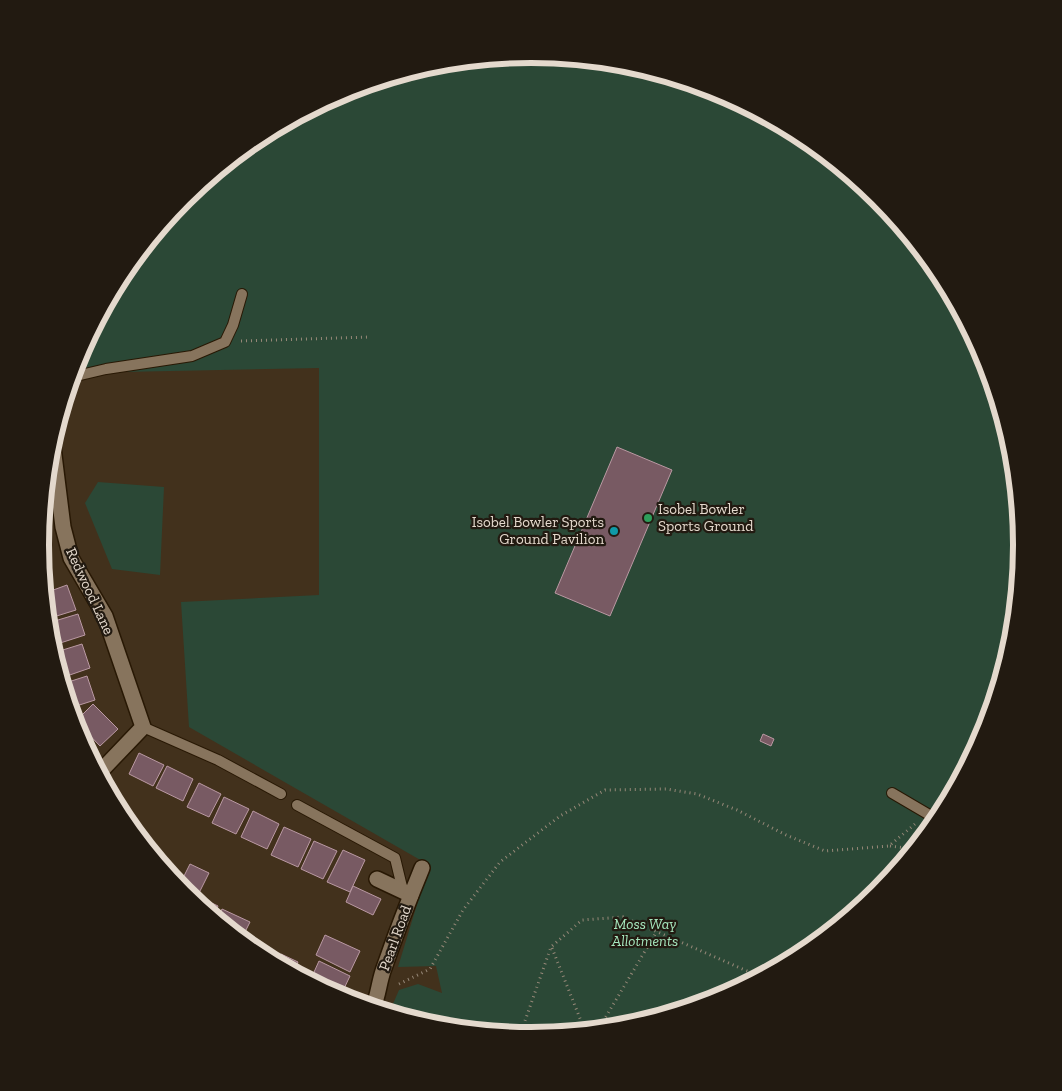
<svg xmlns="http://www.w3.org/2000/svg" width="1062" height="1091" font-family="'Zilla Slab',serif">
<rect width="100%" height="100%" fill="#42311c"/>
<g fill="#2b4836">
<polygon points="531,55 627,64 719,92 804,137 878,199 939,273 985,358 1013,450 1022,546 1013,642 985,734 939,819 878,893 804,954 719,999 627,1027 531,1036 435,1027 389,1013 399,990 418,984 442,993 436,966 398,967 429,865 189,727 181,602 319,595 319,368 73,373 77,357 123,272 184,198 258,137 343,92 435,64"/>
<polygon points="98,482 164,487 160,575 112,569 85,503"/>
</g>
<g fill="#785a63" stroke="#ba99a3">
<polygon points="617,447 672,470 610,616 555,593"/>
<polygon points="42,563 49,584 44,585"/>
<polygon points="67,585 76,610 47,619 45,593"/>
<polygon points="78,614 85,635 51,646 48,623"/>
<polygon points="82,644 90,668 61,678 53,653"/>
<polygon points="87,676 95,700 70,708 62,684"/>
<polygon points="93,704 118,729 100,746 76,721"/>
<polygon points="763,734 774,739 771,746 760,741"/>
<polygon points="139,753 164,765 153,786 129,774"/>
<polygon points="167,766 193,779 183,801 156,788"/>
<polygon points="199,783 221,794 209,817 187,807"/>
<polygon points="224,797 249,809 236,834 212,823"/>
<polygon points="253,811 279,824 267,849 241,837"/>
<polygon points="284,827 311,839 298,867 271,855"/>
<polygon points="314,841 337,851 323,879 301,869"/>
<polygon points="343,850 365,860 350,892 327,882"/>
<polygon points="190,864 209,873 199,893 180,884"/>
<polygon points="353,886 381,899 373,915 346,902"/>
<polygon points="191,893 218,906 213,917 189,897"/>
<polygon points="222,909 250,922 241,940 217,920"/>
<polygon points="325,935 360,951 350,972 316,955"/>
<polygon points="247,942 273,955 271,960 258,954 246,944"/>
<polygon points="281,954 298,962 293,972 276,963"/>
<polygon points="319,961 350,976 340,997 310,981"/>
</g>
<g fill="none" stroke-linecap="round" stroke-linejoin="round">
<g stroke="#281804" stroke-width="12">
<g id="lane">
<polyline points="72,377 106,369 192,356 225,342 233,325 242,294"/>
<polyline points="989,383 991,378"/>
<polyline points="143,727 218,760 281,794"/>
<polyline points="892,793 938,820"/>
<polyline points="297,805 395,858 403,891"/>
</g>
</g>
<g stroke="#281804" stroke-width="18">
<g id="street">
<polyline points="53,447 63,527 71,558 105,616 143,727 99,773"/>
<polyline points="377,879 411,895"/>
<path d="M373,1008C378,996 379,983 383,971C395,936 408,902 422,868"/>
</g>
</g>
<g stroke="#968878" stroke-width="3" stroke-dasharray="1 4" stroke-linecap="butt">
<polyline points="241,341 370,337"/>
<polyline points="939,804 945,799 962,776"/>
<polyline points="890,846 914,849"/>
<polyline points="552,948 585,1031"/>
<polyline points="399,984 430,969 463,910 500,862 560,816 605,790 666,789 697,794 737,810 786,835 825,851 889,846 915,824"/>
<polyline points="598,1030 657,931"/>
<polyline points="520,1035 551,947 582,920 623,917 761,977"/>
</g>
<use href="#lane" stroke="#87745d" stroke-width="10"/>
<use href="#street" stroke="#87745d" stroke-width="15"/>
</g>
<circle fill="#2e9e5b" stroke="#221a11" stroke-width="2" cx="648" cy="518" r="5"/>
<circle fill="#0f9aa8" stroke="#221a11" stroke-width="2" cx="614" cy="531" r="5"/>
<g text-anchor="middle" stroke-width="4.5" stroke-linejoin="round" paint-order="stroke">
<g font-size="15" fill="#e4d9cd" stroke="#221a11" text-anchor="start">
<text x="658" y="514">Isobel Bowler<tspan x="658" dy="17">Sports Ground</tspan></text>
<text x="604" y="527" text-anchor="end">Isobel Bowler Sports<tspan x="604" dy="17">Ground Pavilion</tspan></text>
</g>
<g font-size="15" fill="#e4d9cd" stroke="#221a11">
<text transform="translate(90 591) rotate(65)" y="5">Redwood Lane</text>
<text transform="translate(395 938) rotate(-70)" y="5">Pearl Road</text>
</g>
<g font-size="15" font-style="italic" fill="#a6e7be" stroke="#221a11">
<text x="645" y="929">Moss Way<tspan x="645" dy="17">Allotments</tspan></text>
</g>
</g>
<path d="M0 0H1062V1091H0ZM49 545a482 482 0 1 1 964 0a482 482 0 1 1-964 0Z" fill="#221a11" fill-rule="evenodd"/>
<path fill="none" stroke="#e4d9cd" stroke-width="6" d="M49 545a482 482 0 1 1 964 0a482 482 0 1 1-964 0Z"/>
</svg>
